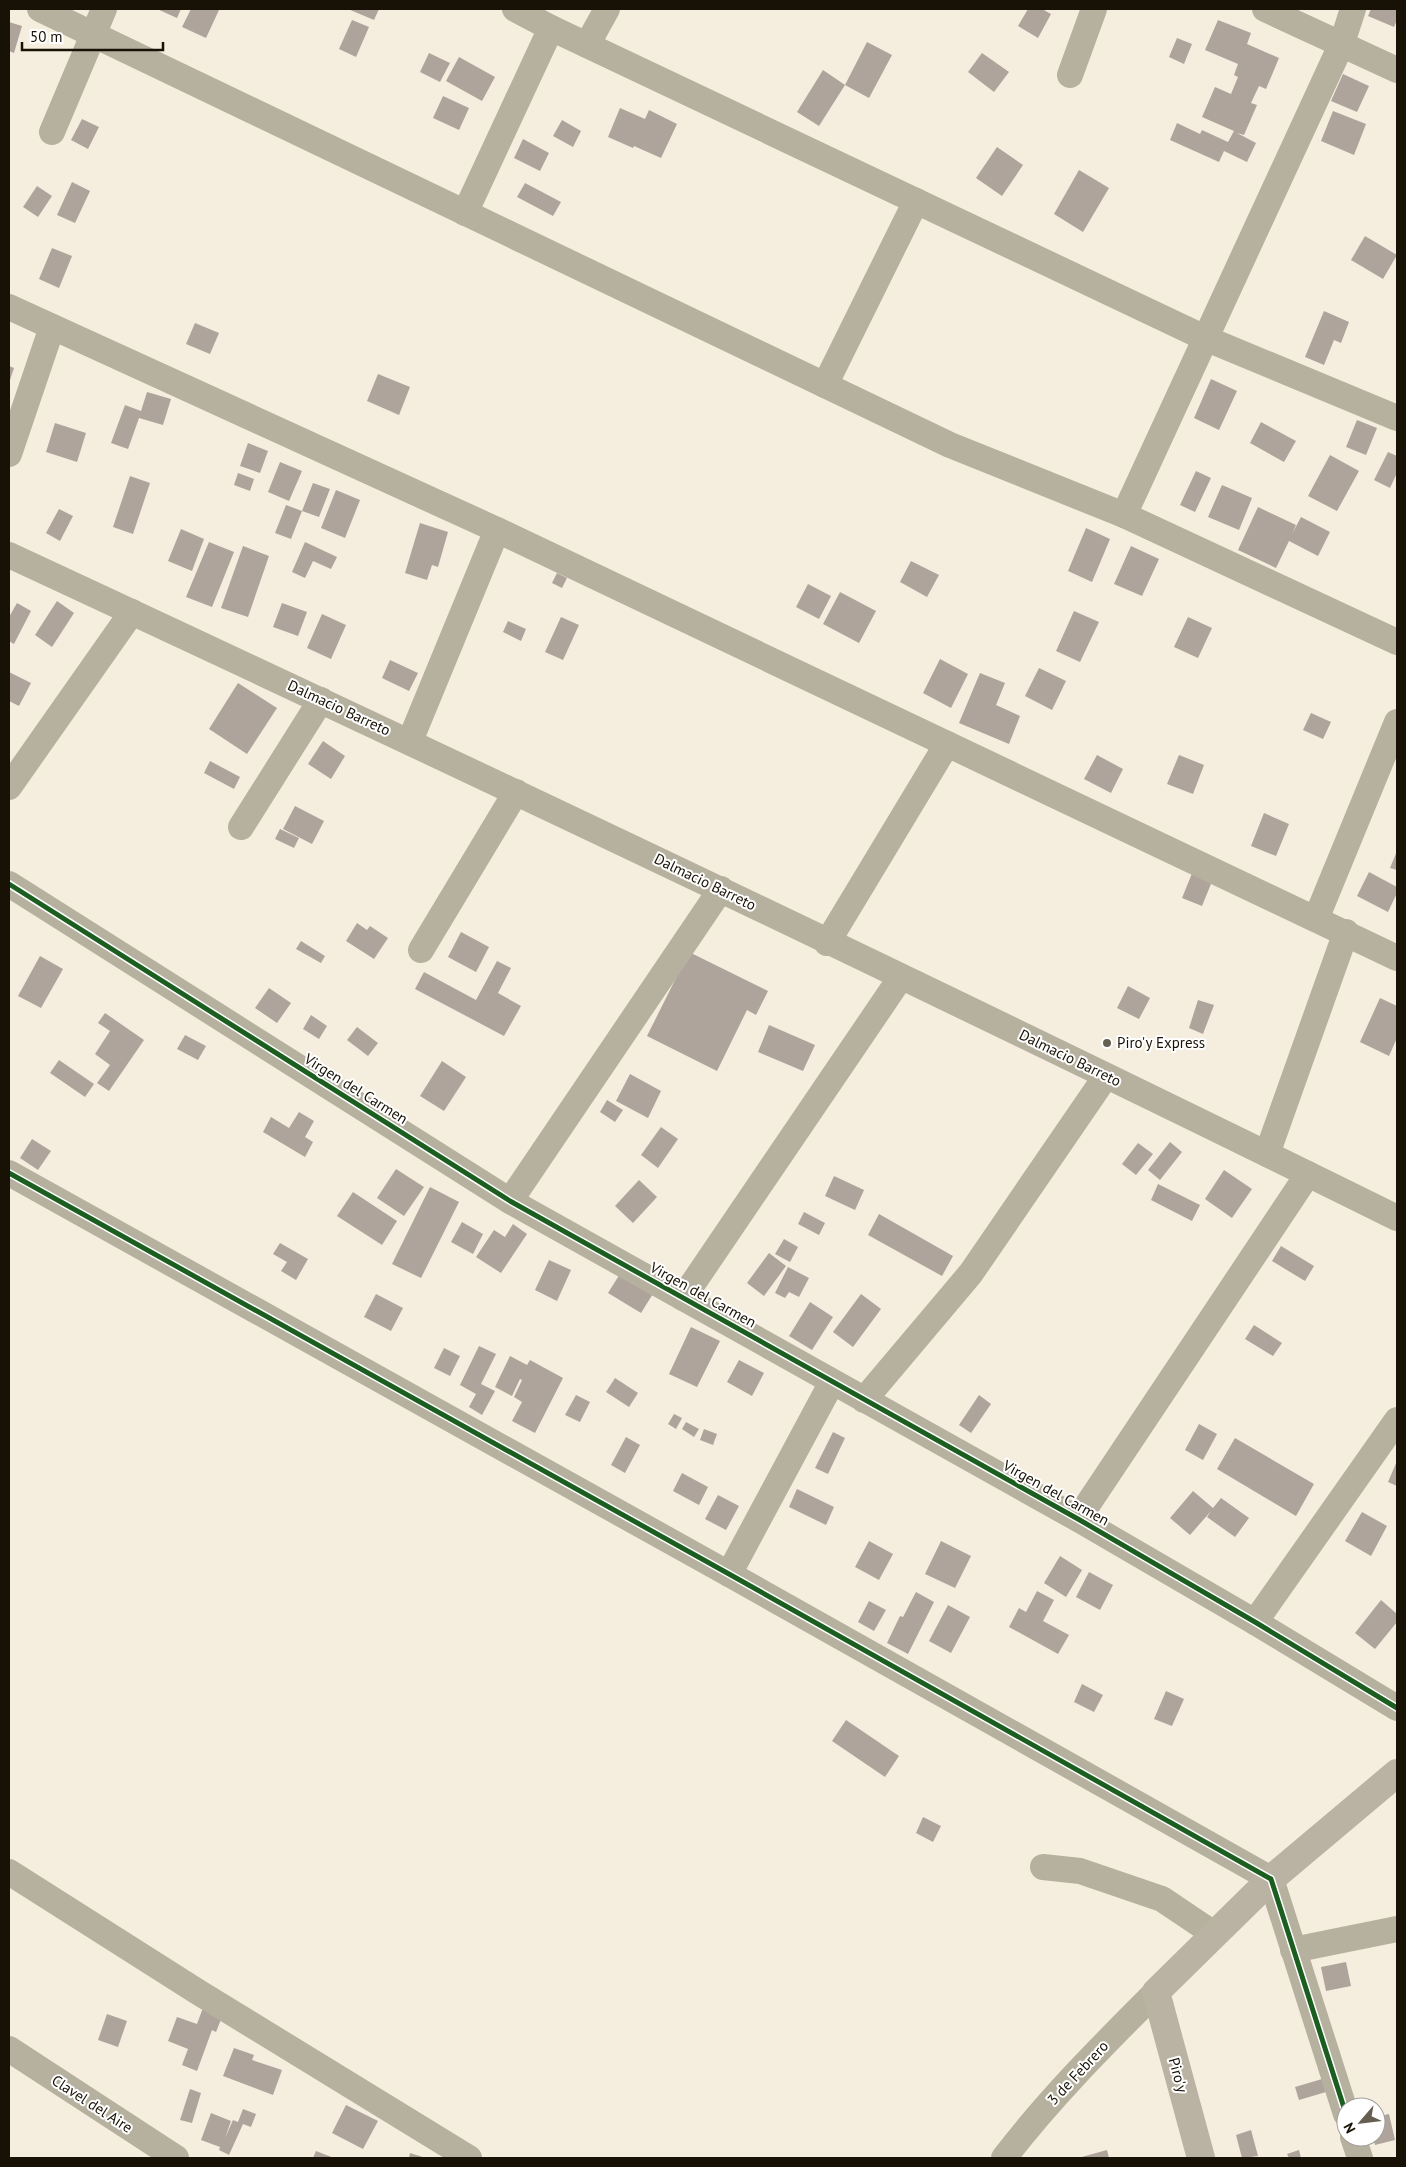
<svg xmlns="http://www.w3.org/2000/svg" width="1406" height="2167" font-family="'PT Sans',sans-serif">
<rect width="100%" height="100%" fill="#f5eede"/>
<g fill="#aea49b">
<polygon points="157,9 181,9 177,18"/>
<polygon points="191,9 219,10 206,38 182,27"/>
<polygon points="348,9 379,9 374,20"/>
<polygon points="1028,9 1042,9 1051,14 1038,38 1018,26"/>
<polygon points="1371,9 1397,9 1397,20 1394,27 1368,16"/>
<polygon points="352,20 369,27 356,57 339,49"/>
<polygon points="1218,20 1251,33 1247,44 1279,58 1266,89 1259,86 1251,103 1257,105 1244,135 1237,133 1256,143 1247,162 1224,151 1219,162 1170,140 1177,123 1200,134 1202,130 1228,142 1234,131 1202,117 1215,87 1231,94 1238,77 1234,75 1238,64 1205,50"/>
<polygon points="9,22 22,26 14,53 9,51"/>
<polygon points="1177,38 1192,44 1184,64 1169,57"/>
<polygon points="867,42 892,55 869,98 845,85"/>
<polygon points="429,53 450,63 440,82 420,72"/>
<polygon points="982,53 1009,72 994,92 968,72"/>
<polygon points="459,57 495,77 482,101 446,81"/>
<polygon points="823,70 845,85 819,126 797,112"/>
<polygon points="1343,74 1369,86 1357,112 1331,101"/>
<polygon points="443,96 469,108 459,130 433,118"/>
<polygon points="620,108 645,119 649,110 677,124 661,158 634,146 633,148 608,137"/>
<polygon points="1333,111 1366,124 1354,155 1321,141"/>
<polygon points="82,119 99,127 88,149 71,140"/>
<polygon points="562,120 581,131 573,147 553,136"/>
<polygon points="523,139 549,153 540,171 514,158"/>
<polygon points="997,147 1023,165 1002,196 976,178"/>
<polygon points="1079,170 1109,188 1083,232 1054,214"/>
<polygon points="72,182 90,191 75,223 57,215"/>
<polygon points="525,183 561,202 553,216 517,197"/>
<polygon points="37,186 52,196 38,217 23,207"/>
<polygon points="1365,236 1397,255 1383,279 1351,260"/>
<polygon points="52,248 72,256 59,288 39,279"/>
<polygon points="1324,311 1349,322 1341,343 1334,340 1324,365 1305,357"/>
<polygon points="195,323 219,333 210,354 186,344"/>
<polygon points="9,366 14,368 9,383"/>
<polygon points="378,374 410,387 399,415 367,401"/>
<polygon points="1211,379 1237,391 1219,430 1194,418"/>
<polygon points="147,392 171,399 163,425 139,418 128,449 111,443 125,405 141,411"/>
<polygon points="1357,420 1377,428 1366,455 1346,447"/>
<polygon points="1261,422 1296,441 1284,462 1250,443"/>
<polygon points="55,423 86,433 77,462 46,452"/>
<polygon points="248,443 268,451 260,473 240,466"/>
<polygon points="1388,452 1397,456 1397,473 1390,488 1374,480"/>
<polygon points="1330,455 1359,471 1337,511 1308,496"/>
<polygon points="280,462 302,471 289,501 268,492"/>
<polygon points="1196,471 1211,478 1195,512 1180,505"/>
<polygon points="238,473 254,479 250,491 234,485"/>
<polygon points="130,476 150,483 133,534 113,527"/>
<polygon points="313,483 330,489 319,517 302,511 291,539 275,533 286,505 302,511"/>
<polygon points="1222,485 1252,498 1239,530 1208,517"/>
<polygon points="336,490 360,500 345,538 321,528"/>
<polygon points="1258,507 1296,525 1292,534 1301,517 1330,532 1318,556 1289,541 1276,568 1238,550"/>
<polygon points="59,509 73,516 60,541 46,533"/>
<polygon points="420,523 448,532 438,567 432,565 427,580 405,573"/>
<polygon points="1086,528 1110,539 1092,582 1068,571"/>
<polygon points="181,529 204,539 192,571 168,561"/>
<polygon points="209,542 234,552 212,607 186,597"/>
<polygon points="305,542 337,557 331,569 313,561 305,578 292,572"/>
<polygon points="243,546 269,556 248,617 221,608"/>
<polygon points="1131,546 1159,559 1142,596 1114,584"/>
<polygon points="911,561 939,575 927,597 900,582"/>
<polygon points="557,573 567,578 562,588 552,583"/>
<polygon points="808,584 831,596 819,619 796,607"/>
<polygon points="840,592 876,611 859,643 823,624"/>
<polygon points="57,601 74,613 52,647 35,635"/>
<polygon points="17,603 31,611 14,644 9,641 9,617"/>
<polygon points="282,603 307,612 298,636 273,627"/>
<polygon points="1074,611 1099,622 1080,662 1056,651"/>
<polygon points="322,614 346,625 331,659 307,648"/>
<polygon points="561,617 579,625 563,660 545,652"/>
<polygon points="1188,617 1212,628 1198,658 1174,647"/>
<polygon points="508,621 526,629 521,641 503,632"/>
<polygon points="940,659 968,674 951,708 923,693"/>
<polygon points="390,660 418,673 409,691 382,678"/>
<polygon points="1039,668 1066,681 1052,710 1025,696"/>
<polygon points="9,672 31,683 19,706 9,701"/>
<polygon points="980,673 1005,683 996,705 1020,716 1009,744 959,723"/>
<polygon points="238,683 277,708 247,754 209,729"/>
<polygon points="1311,713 1331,722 1323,739 1303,730"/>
<polygon points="323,741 345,756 331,779 308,764"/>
<polygon points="1097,755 1123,769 1111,793 1084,779"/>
<polygon points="1179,755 1204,765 1193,794 1167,784"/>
<polygon points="210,761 240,777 234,789 204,773"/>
<polygon points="295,806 324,821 312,844 283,829"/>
<polygon points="1264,813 1289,824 1276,856 1251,846"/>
<polygon points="280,829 299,838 294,848 275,839"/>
<polygon points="1397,851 1397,870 1390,868"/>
<polygon points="1195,866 1215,874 1202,906 1182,898"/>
<polygon points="1369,872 1397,887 1397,893 1388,912 1357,896"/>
<polygon points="357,923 367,930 370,926 388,938 374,959 346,941"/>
<polygon points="461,932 489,947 476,972 448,957"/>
<polygon points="301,941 325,956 321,963 296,949"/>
<polygon points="689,952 768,991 756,1015 747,1010 717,1071 647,1036"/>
<polygon points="40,956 63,969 41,1008 18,996"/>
<polygon points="497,961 511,968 498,993 521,1006 504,1036 415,989 424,972 476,1000"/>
<polygon points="1128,986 1150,998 1139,1019 1117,1008"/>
<polygon points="269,988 291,1003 277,1023 255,1008"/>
<polygon points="1380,998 1397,1006 1397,1038 1389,1056 1360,1042"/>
<polygon points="1198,1000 1214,1005 1203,1034 1189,1028"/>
<polygon points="105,1013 144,1040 109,1091 97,1083 110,1065 95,1054 110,1031 98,1023"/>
<polygon points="311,1015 327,1026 319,1039 303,1029"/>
<polygon points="769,1025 815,1045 803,1071 758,1052"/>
<polygon points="357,1027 378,1043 368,1056 347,1040"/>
<polygon points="185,1035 206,1046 198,1060 177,1049"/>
<polygon points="59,1060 94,1084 85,1097 50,1073"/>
<polygon points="442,1061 466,1077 444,1111 420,1096"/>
<polygon points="630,1074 661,1091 648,1118 616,1101"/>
<polygon points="607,1100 623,1110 615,1122 600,1112"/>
<polygon points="299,1112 314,1121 305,1137 313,1142 305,1157 263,1132 271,1117 289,1128"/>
<polygon points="661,1127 678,1139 658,1168 641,1155"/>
<polygon points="32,1139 51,1151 38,1170 20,1158"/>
<polygon points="1170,1142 1182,1152 1160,1180 1148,1170"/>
<polygon points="1138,1143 1153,1154 1136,1175 1122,1164"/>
<polygon points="396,1169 424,1187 404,1216 377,1198"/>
<polygon points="1224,1170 1252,1189 1232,1218 1205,1199"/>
<polygon points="834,1176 864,1190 855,1210 825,1196"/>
<polygon points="639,1180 657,1197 633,1223 615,1206"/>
<polygon points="1158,1184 1200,1205 1192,1221 1151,1200"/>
<polygon points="430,1187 459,1202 421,1278 392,1264"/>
<polygon points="353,1192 397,1221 382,1245 337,1216"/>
<polygon points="804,1212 825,1223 819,1235 798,1224"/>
<polygon points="879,1214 953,1256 942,1276 868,1235"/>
<polygon points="462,1222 483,1234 473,1254 451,1242"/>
<polygon points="513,1224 527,1234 501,1273 476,1257 494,1230 505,1237"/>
<polygon points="784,1239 798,1247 790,1262 775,1254"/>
<polygon points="280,1243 308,1259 296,1280 281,1271 287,1262 273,1254"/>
<polygon points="1281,1246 1314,1266 1305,1281 1272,1261"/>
<polygon points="769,1253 786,1266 764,1296 747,1283"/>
<polygon points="549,1260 571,1270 557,1301 535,1290"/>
<polygon points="788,1267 809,1278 799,1297 789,1292 785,1298 775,1293"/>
<polygon points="623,1269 656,1289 641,1313 608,1293"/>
<polygon points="376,1294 403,1308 391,1331 364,1317"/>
<polygon points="861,1294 881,1309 853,1347 833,1332"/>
<polygon points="810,1302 833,1317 812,1350 789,1336"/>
<polygon points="1254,1325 1282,1343 1273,1356 1245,1339"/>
<polygon points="691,1327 720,1341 697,1387 669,1374"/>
<polygon points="479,1346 496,1354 481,1384 495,1391 482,1415 469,1407 476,1394 460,1385"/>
<polygon points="444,1348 460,1356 450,1376 434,1368"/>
<polygon points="510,1356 527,1365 530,1360 563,1378 535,1433 512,1421 522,1402 514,1397 522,1380 520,1379 512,1396 495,1387"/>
<polygon points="739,1360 764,1373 752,1396 727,1382"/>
<polygon points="615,1378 638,1393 629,1407 606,1392"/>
<polygon points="576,1395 590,1402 580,1422 565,1415"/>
<polygon points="979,1395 991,1404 971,1433 959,1425"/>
<polygon points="674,1414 682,1418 676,1429 668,1424"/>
<polygon points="686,1422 699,1429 694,1437 682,1429"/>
<polygon points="1199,1424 1217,1434 1203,1460 1185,1450"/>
<polygon points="704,1429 717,1434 713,1445 700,1440"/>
<polygon points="833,1432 845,1438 828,1474 815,1468"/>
<polygon points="626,1437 640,1445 625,1473 611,1465"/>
<polygon points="1235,1438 1314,1484 1296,1516 1217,1469"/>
<polygon points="1397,1461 1397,1486 1388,1482"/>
<polygon points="682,1473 708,1487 699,1505 673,1491"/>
<polygon points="797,1489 834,1507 826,1525 789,1507"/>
<polygon points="1193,1491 1213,1508 1221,1498 1249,1518 1235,1537 1207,1517 1211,1511 1190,1535 1170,1518"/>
<polygon points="718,1495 739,1506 726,1530 705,1519"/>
<polygon points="1362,1512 1387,1526 1371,1556 1345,1541"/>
<polygon points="869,1541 893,1554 879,1580 855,1567"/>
<polygon points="941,1541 971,1556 955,1588 925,1574"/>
<polygon points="1060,1556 1082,1570 1066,1597 1044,1583"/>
<polygon points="1089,1572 1113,1585 1100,1610 1076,1597"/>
<polygon points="1037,1591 1054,1600 1043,1621 1069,1635 1058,1654 1009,1627 1019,1608 1026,1612"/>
<polygon points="916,1592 934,1602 908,1654 887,1643 900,1616 903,1617"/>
<polygon points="1381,1600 1397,1614 1397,1622 1375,1649 1355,1633"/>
<polygon points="869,1601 886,1610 874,1631 858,1622"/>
<polygon points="948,1605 970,1617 951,1653 929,1641"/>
<polygon points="1082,1684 1103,1695 1094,1712 1074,1702"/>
<polygon points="1166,1691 1184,1699 1172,1726 1154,1719"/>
<polygon points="846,1720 899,1756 885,1777 832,1741"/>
<polygon points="923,1817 941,1826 933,1842 916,1833"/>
<polygon points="1346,1962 1351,1986 1326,1991 1321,1967"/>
<polygon points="204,2005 224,2012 216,2032 212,2030 197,2071 182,2065 188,2049 168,2041 177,2017 197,2024"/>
<polygon points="107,2014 127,2021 118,2047 98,2040"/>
<polygon points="234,2048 254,2055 252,2060 282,2070 273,2095 223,2076"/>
<polygon points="1322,2079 1326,2092 1299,2100 1295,2087"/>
<polygon points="190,2089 201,2093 192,2123 180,2120"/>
<polygon points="346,2105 378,2121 363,2149 332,2133"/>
<polygon points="243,2109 256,2114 251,2127 243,2124 229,2155 219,2150 220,2147 201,2140 211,2113 231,2121 225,2138 233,2120 238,2122"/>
<polygon points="1389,2114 1395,2140 1375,2145 1373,2137 1376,2137 1376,2117"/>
<polygon points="1251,2130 1258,2156 1242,2158 1236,2135"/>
<polygon points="1107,2150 1109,2158 1078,2158"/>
<polygon points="1299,2150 1301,2158 1289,2158 1287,2154"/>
<polygon points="316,2151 334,2158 313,2158"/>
<polygon points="410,2153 426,2158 409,2158"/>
</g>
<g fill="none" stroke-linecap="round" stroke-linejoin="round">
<g stroke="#b6b09f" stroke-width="26">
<polyline points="40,9 950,445 1124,515 1397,642"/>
<polyline points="515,9 551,28 1207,339 1397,418"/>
<polyline points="1265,9 1397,70"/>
<polyline points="587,45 607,9"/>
<polyline points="1070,75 1094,9"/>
<polyline points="52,132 104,9"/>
<polyline points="465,213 551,28"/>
<polyline points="9,307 497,530 1397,958"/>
<polyline points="825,385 916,201"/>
<polyline points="9,454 52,327"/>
<polyline points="1124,515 1342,43 1353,9"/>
<path d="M9,555C474,771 937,991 1397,1218"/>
<polyline points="410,741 497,530"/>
<polyline points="9,787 132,612"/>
<polyline points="241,827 321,700"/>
<polyline points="9,884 510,1201 1078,1519 1255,1622 1397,1708"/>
<polyline points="1316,919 1397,722"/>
<polyline points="827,943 947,744"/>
<polyline points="421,950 516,792"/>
<polyline points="1267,1154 1346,932"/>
<polyline points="9,1173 729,1574 1271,1879 1346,2114"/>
<polyline points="510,1201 721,889"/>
<polyline points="683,1298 901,977"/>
<polyline points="864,1400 971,1273 1106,1076"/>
<polyline points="1078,1519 1308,1174"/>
<polyline points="729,1574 832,1382"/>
<polyline points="1255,1622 1397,1420"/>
<polyline points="1043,1867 1080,1871 1162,1899 1214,1934"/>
<polyline points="9,1872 198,1992 469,2158"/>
<polyline points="1293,1950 1397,1929"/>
<polyline points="9,2049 176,2158"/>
<polyline points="1353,2137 1360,2158"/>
<path d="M1004,2158C1049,2099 1103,2045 1156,1992"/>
</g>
<polyline stroke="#bab2a2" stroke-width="28" points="1201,2158 1156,1992 1271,1879 1397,1773"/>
<g stroke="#fff" stroke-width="8">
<g id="cycleway">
<polyline points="9,884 510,1201 1078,1519 1255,1622 1397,1708"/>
<polyline points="9,1173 729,1574 1271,1879 1346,2114"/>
</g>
</g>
<use href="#cycleway" stroke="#1b5e20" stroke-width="5"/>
</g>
<circle fill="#655f52" stroke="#fff" stroke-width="2" cx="1107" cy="1043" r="5"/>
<g text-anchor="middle" stroke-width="4" stroke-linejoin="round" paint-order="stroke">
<g font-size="15" fill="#181206" stroke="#fff">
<text transform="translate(339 708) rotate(25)" y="5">Dalmacio Barreto</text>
<text transform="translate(705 882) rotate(26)" y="5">Dalmacio Barreto</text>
<text transform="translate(1070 1058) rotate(26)" y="5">Dalmacio Barreto</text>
<text transform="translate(356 1089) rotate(32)" y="5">Virgen del Carmen</text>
<text transform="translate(703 1295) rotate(29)" y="5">Virgen del Carmen</text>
<text transform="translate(1056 1493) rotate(29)" y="5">Virgen del Carmen</text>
<text transform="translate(1078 2073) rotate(-47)" y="5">3 de Febrero</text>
<text transform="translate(1178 2075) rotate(75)" y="5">Piro'y</text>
<text transform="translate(92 2104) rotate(33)" y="5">Clavel del Aire</text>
</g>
<g font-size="15" fill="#181206" stroke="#fff" text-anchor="start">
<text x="1117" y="1048">Piro'y Express</text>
</g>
</g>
<rect width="1406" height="2167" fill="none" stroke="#181206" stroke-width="20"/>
<g transform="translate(1361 2122) rotate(242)"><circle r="24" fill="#ffffff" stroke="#a3a09b"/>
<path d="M0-4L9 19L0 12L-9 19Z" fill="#655f52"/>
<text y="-8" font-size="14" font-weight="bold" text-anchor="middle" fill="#181206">N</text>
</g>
<path d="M22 42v8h141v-8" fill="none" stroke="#181206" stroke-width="2.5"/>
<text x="30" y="42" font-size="15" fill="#181206" stroke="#ffffff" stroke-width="4" paint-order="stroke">50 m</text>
</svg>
